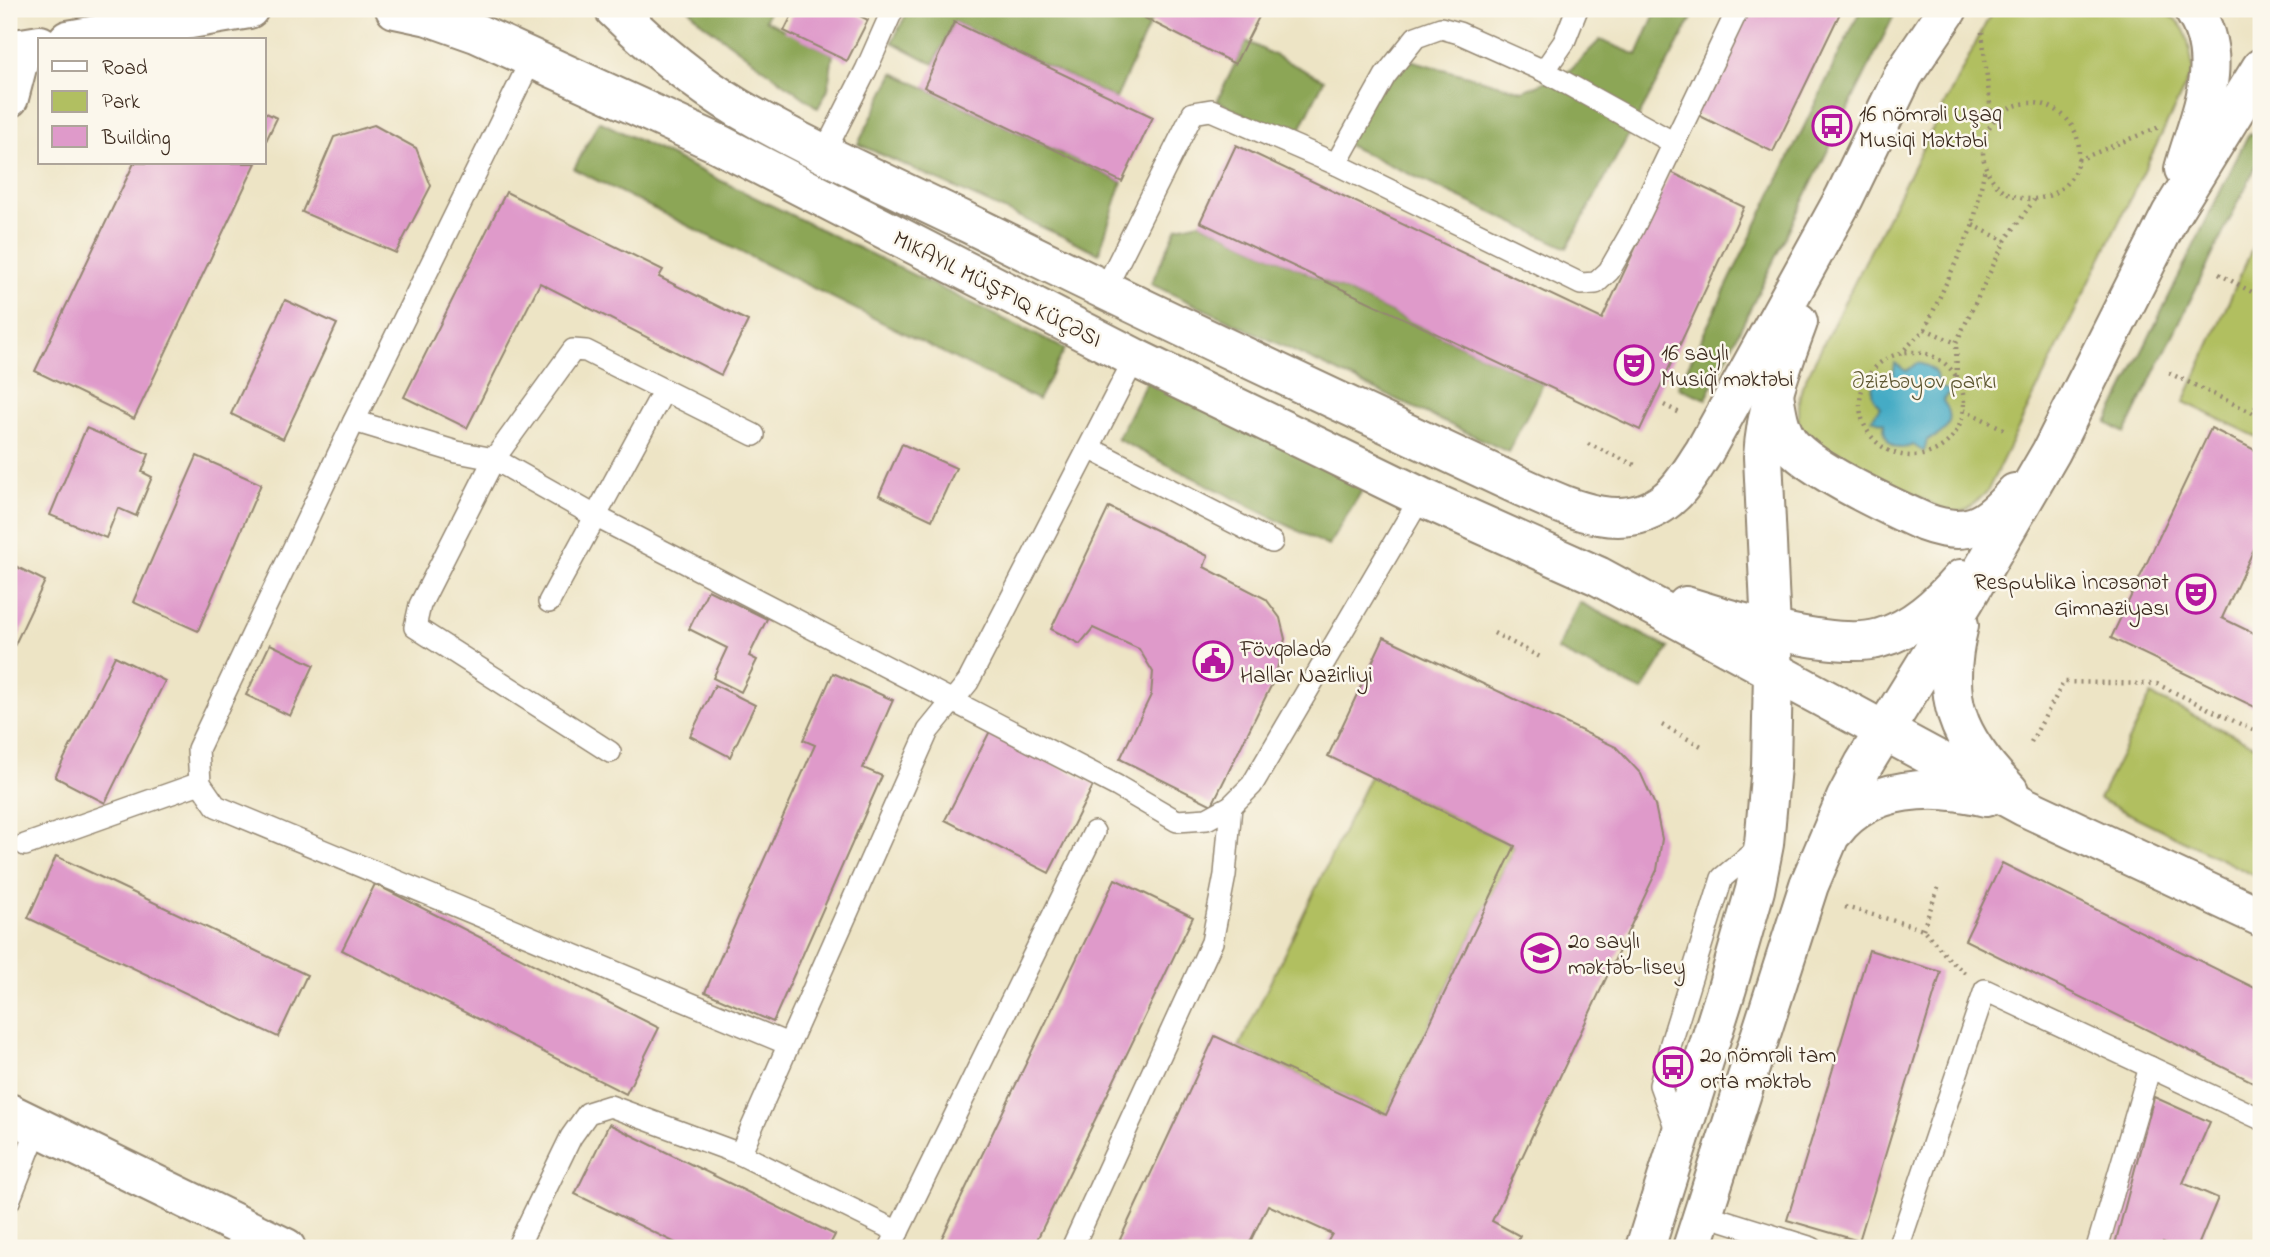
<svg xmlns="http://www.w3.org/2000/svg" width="2270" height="1257" font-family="'Indie Flower',sans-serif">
<rect width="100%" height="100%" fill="#fbf7ec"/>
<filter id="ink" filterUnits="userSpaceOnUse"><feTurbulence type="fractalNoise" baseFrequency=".0143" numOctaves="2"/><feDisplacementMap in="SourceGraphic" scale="14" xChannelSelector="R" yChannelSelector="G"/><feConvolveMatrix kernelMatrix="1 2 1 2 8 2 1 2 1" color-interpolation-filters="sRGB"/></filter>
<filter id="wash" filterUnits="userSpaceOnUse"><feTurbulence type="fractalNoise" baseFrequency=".00686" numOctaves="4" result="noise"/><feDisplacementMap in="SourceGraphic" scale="28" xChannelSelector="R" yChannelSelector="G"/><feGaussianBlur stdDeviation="1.57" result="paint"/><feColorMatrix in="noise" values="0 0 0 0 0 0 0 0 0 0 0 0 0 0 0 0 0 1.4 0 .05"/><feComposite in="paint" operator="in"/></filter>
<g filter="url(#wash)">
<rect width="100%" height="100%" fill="#ede4c5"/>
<g fill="#b1bf61" stroke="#767440" stroke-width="2">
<path d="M1993,9H2160C2190,25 2188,39 2193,70L1987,492L1966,510L1952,513L1818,450L1801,430L1798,418V404L1802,386Z"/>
<polygon points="2261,229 2261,439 2184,402"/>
<polygon points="2151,695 2261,748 2261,879 2099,799"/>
<polygon points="1370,776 1515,846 1386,1115 1239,1047"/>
</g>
<g fill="#8ca657" stroke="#64683a" stroke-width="2">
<polygon points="689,9 769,9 765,20 833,54 828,89 818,108 701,22"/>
<polygon points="909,9 1127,9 1151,21 1116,99 954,22 934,64 892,42"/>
<polygon points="1657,9 1697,9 1567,248 1341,142 1395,56 1523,91 1568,72 1600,40 1637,55"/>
<polygon points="1861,9 1897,9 1706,399 1678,387"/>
<polygon points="1246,41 1324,80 1295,140 1217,101"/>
<polygon points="894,73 1122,182 1099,253 858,144"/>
<polygon points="599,121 1065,349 1038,400 574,169"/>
<polygon points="2249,133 2261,139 2261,156 2125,433 2107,423"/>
<polygon points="1200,222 1543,384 1508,452 1151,284 1177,227"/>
<polygon points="1148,379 1366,484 1328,546 1117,439"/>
<polygon points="1579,602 1669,648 1642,691 1557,650"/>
</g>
<path fill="#45abc5" stroke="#406a72" stroke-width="2" d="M1895,363L1906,371L1917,363C1932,366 1938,372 1939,387L1951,391L1943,401C1957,419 1947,434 1927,440L1924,452L1913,445C1895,454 1883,441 1884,423L1872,419L1880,407C1865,390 1872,378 1893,376Z"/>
<g id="blocks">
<g fill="#df9aca">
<polygon points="795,9 846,9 868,20 847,61 784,31"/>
<polygon points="1127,9 1263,9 1235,64"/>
<polygon points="1741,9 1842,9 1773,152 1690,111"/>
<polygon points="954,22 1153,117 1122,182 924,87"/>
<polygon points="264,112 277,118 264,145"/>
<polygon points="374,125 416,148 431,186 396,253 302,212 334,137"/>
<polygon points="1236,145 1602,319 1671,172 1744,207 1640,430 1200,222"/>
<polygon points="134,163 256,163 134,419 35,371"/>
<polygon points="506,192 663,270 659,277 748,321 721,375 540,283 467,428 404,397"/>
<polygon points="285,300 337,324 283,439 231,414"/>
<polygon points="86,428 149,454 142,472 152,477 136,516 118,508 106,538 50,515"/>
<polygon points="2211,428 2261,453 2261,534 2222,618 2261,637 2261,710 2111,638"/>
<polygon points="902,444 956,468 932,520 879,495"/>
<polygon points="197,456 261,484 198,631 133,602"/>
<polygon points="1109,507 1208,556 1204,567 1266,599 1280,618 1285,639 1274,680 1212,805 1120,759 1151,695 1153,672 1139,649 1093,628 1080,644 1051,629"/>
<polygon points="9,563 45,581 9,657"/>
<polygon points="708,590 767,619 749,656 757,660 741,692 713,678 727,648 689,629"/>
<polygon points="1384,637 1616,747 1641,774 1655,805 1662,839 1657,870 1492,1221 1520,1236 1515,1248 1324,1248 1332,1234 1268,1205 1247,1248 1116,1248 1215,1036 1386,1115 1515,846 1328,756"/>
<polygon points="270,644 314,665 290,716 246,695"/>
<polygon points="115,656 165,681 105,803 55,777"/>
<polygon points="833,673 893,700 863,768 882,776 773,1022 705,992 815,745 803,740"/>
<polygon points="715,685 755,705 730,757 690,736"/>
<polygon points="990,731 1094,784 1049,873 945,820"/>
<polygon points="56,856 307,975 278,1037 28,918"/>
<polygon points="2002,863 2261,991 2261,1086 1965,940"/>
<polygon points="1115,879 1193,917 1033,1248 937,1248"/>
<polygon points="375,884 659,1028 626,1094 342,950"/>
<polygon points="1869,950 1941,972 1859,1241 1787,1220"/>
<polygon points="2154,1097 2210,1122 2183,1183 2218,1198 2197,1248 2177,1248 2163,1242 2160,1248 2114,1248"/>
<polygon points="609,1124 835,1235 828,1248 686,1248 575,1194"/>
</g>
</g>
</g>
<g filter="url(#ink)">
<use href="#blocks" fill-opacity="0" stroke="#948772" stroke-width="2"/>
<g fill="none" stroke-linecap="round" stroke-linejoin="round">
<g stroke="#948772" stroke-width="24">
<g id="service">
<polyline points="532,58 354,421 198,749 200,783 216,806 788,1044"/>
<polyline points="1544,71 1674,143"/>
<polyline points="824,153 866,70 893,9"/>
<polyline points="1336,164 1385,76 1416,37 1441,28 1459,33 1544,71 1564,42 1577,9"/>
<polyline points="1104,291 1193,113 1211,110 1336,164 1581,284 1596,283 1609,271 1633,229 1738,9"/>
<polyline points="354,421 457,452 494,459 573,350 586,351 754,435"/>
<polyline points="1089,448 1272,542"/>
<polyline points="549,602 664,390"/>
<polyline points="610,752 415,627 420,605 494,459 595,516 1117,786 1177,821 1207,819 1231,806 1252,785 1421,497"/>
<polyline points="25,845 200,783"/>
<polyline points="1678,1135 1660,1085 1671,1043 1722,878 1762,845"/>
<polyline points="740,1154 928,731 968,682 1135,358"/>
<polyline points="9,1201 38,1127"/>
<polyline points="1703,1214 1812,1248"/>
<polyline points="517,1248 571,1137 588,1113 610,1106 740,1154 898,1232"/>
<polyline points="890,1248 1094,832"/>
<polyline points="1072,1248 1212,942 1225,875 1231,806"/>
<polyline points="1898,1248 1985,990 2261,1119"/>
<polyline points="2097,1248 2150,1067"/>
</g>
</g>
<g stroke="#948772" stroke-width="42">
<polyline id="tertiary" points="9,1113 286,1248"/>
</g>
<g stroke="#948772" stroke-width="42">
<polyline id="secondary" points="9,98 22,48"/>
</g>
<g stroke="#948772" stroke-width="42">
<g id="primary">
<polyline points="395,9 428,16 476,33 717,143 1135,358 1421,497 1598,576 2025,807 2261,917"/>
<path d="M614,9C651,45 693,81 738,108C812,151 892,186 970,224C1152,314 1336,400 1520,486C1565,506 1623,537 1668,499C1683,487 1693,468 1704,452L1844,198L1904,74L1948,9"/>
<polyline points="68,40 249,9"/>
<polyline points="9,50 40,45"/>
<path d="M2184,169C2199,115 2228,61 2193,9"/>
<path d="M1774,394C1777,412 1779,431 1791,445C1813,471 1891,507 1924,522C1967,538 1987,526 2015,493"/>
<path d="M1686,606C1730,620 1837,651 1880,638C1913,629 1939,604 1961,579"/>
<path d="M1959,625C1941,699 1956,737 2009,791"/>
<path d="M1835,830C1870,785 1935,784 1986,797"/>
<path d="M1645,1248L1727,988L1755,890L1764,844L1771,766L1773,672L1763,457C1766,407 1781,368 1798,322"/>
<polyline points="1692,1248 1809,885 1846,798 1864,764 1965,600 2051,452 2171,214 2261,68"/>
</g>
</g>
<g stroke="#948772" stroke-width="4.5" stroke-dasharray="2 5" stroke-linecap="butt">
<polyline points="1982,32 1992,122"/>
<circle cx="2031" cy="151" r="48"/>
<polyline points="2078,160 2159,127"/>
<polyline points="1973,225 2005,241"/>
<polyline points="2219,274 2261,297"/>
<polyline points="1925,329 1956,343"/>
<circle cx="1912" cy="404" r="52"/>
<polyline points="1900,354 1925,329 1973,225 1985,168"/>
<polyline points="2169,373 2253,413 2261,395"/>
<polyline points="1957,377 1956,343 2005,241 2034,200"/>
<polyline points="1664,405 1682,414"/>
<polyline points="1964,410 2008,431"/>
<polyline points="1588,444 1635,465"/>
<polyline points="1494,633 1540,657"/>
<polyline points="1662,725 1705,748"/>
<polyline points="2031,742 2064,682 2157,684 2261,734"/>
<polyline points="1845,907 1923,929 1949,959 1965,973"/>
<polyline points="1923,929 1940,883"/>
</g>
<use href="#service" stroke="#fff" stroke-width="21"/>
<use href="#tertiary" stroke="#fff" stroke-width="38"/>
<use href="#secondary" stroke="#fff" stroke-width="38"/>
<use href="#primary" stroke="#fff" stroke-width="38"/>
</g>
</g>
<defs>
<g id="bus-ring" transform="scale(2.0125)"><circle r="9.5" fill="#fbf7ec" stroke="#b5179e" stroke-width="1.5"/><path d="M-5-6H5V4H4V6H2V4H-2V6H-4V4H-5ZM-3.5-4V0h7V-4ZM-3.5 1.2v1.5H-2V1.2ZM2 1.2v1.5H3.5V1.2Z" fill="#b5179e"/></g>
<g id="theatre-ring" transform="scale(2.0125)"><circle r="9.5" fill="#fbf7ec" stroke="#b5179e" stroke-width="1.5"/><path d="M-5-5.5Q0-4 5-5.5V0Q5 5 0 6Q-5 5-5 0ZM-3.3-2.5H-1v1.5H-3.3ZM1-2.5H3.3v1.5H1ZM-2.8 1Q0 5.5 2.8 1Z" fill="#b5179e"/></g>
<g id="civic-ring" transform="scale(2.0125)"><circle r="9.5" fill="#fbf7ec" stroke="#b5179e" stroke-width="1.5"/><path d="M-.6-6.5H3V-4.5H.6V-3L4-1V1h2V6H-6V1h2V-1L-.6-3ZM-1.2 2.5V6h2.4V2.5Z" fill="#b5179e"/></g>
<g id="school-ring" transform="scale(2.0125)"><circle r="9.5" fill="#fbf7ec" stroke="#b5179e" stroke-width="1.5"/><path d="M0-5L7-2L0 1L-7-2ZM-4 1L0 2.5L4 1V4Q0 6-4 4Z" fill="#b5179e"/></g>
</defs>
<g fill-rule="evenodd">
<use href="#bus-ring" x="1832" y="126"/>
<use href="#theatre-ring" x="1634" y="365"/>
<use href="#theatre-ring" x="2196" y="594"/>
<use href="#civic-ring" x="1213" y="661"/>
<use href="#school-ring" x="1541" y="953"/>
<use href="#bus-ring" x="1673" y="1067"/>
</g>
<g text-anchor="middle" stroke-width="5" stroke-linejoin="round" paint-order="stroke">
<g font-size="23" fill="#3b2a1e" stroke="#fbf7ec" text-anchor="start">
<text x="1859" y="121">16 nömrəli Uşaq<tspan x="1859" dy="26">Musiqi Məktəbi</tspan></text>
<text x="1661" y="360">16 saylı<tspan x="1661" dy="26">Musiqi məktəbi</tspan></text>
<text x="2169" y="589" text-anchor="end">Respublika İncəsənət<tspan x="2169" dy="26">Gimnaziyası</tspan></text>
<text x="1240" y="656">Fövqəladə<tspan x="1240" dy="26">Hallar Nazirliyi</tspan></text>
<text x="1568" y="948">20 saylı<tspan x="1568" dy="26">məktəb-lisey</tspan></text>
<text x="1700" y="1062">20 nömrəli tam<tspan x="1700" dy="26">orta məktəb</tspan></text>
</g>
<g font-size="23" fill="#3b2a1e" stroke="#fbf7ec">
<text transform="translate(998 288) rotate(27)" y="8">MIKAYIL MÜŞFIQ KÜÇƏSI</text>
</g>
<g font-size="23" fill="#5e5732" stroke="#fbf7ec">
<text x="1924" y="388">Əzizbəyov parkı</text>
</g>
</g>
<rect width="2270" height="1257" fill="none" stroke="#fbf7ec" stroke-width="35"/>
<rect x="38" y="38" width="228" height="126" fill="#fbf7ec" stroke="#aea59a" stroke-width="2"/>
<rect x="52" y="61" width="35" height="10" fill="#ffffff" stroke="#aea59a" stroke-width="2"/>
<text x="102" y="74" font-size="21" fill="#3b2a1e">Road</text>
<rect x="52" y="91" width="35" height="21" fill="#b1bf61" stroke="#aea59a" stroke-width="2"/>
<text x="102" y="108" font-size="21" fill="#3b2a1e">Park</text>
<rect x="52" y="126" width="35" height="21" fill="#df9aca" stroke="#aea59a" stroke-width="2"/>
<text x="102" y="144" font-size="21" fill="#3b2a1e">Building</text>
</svg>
